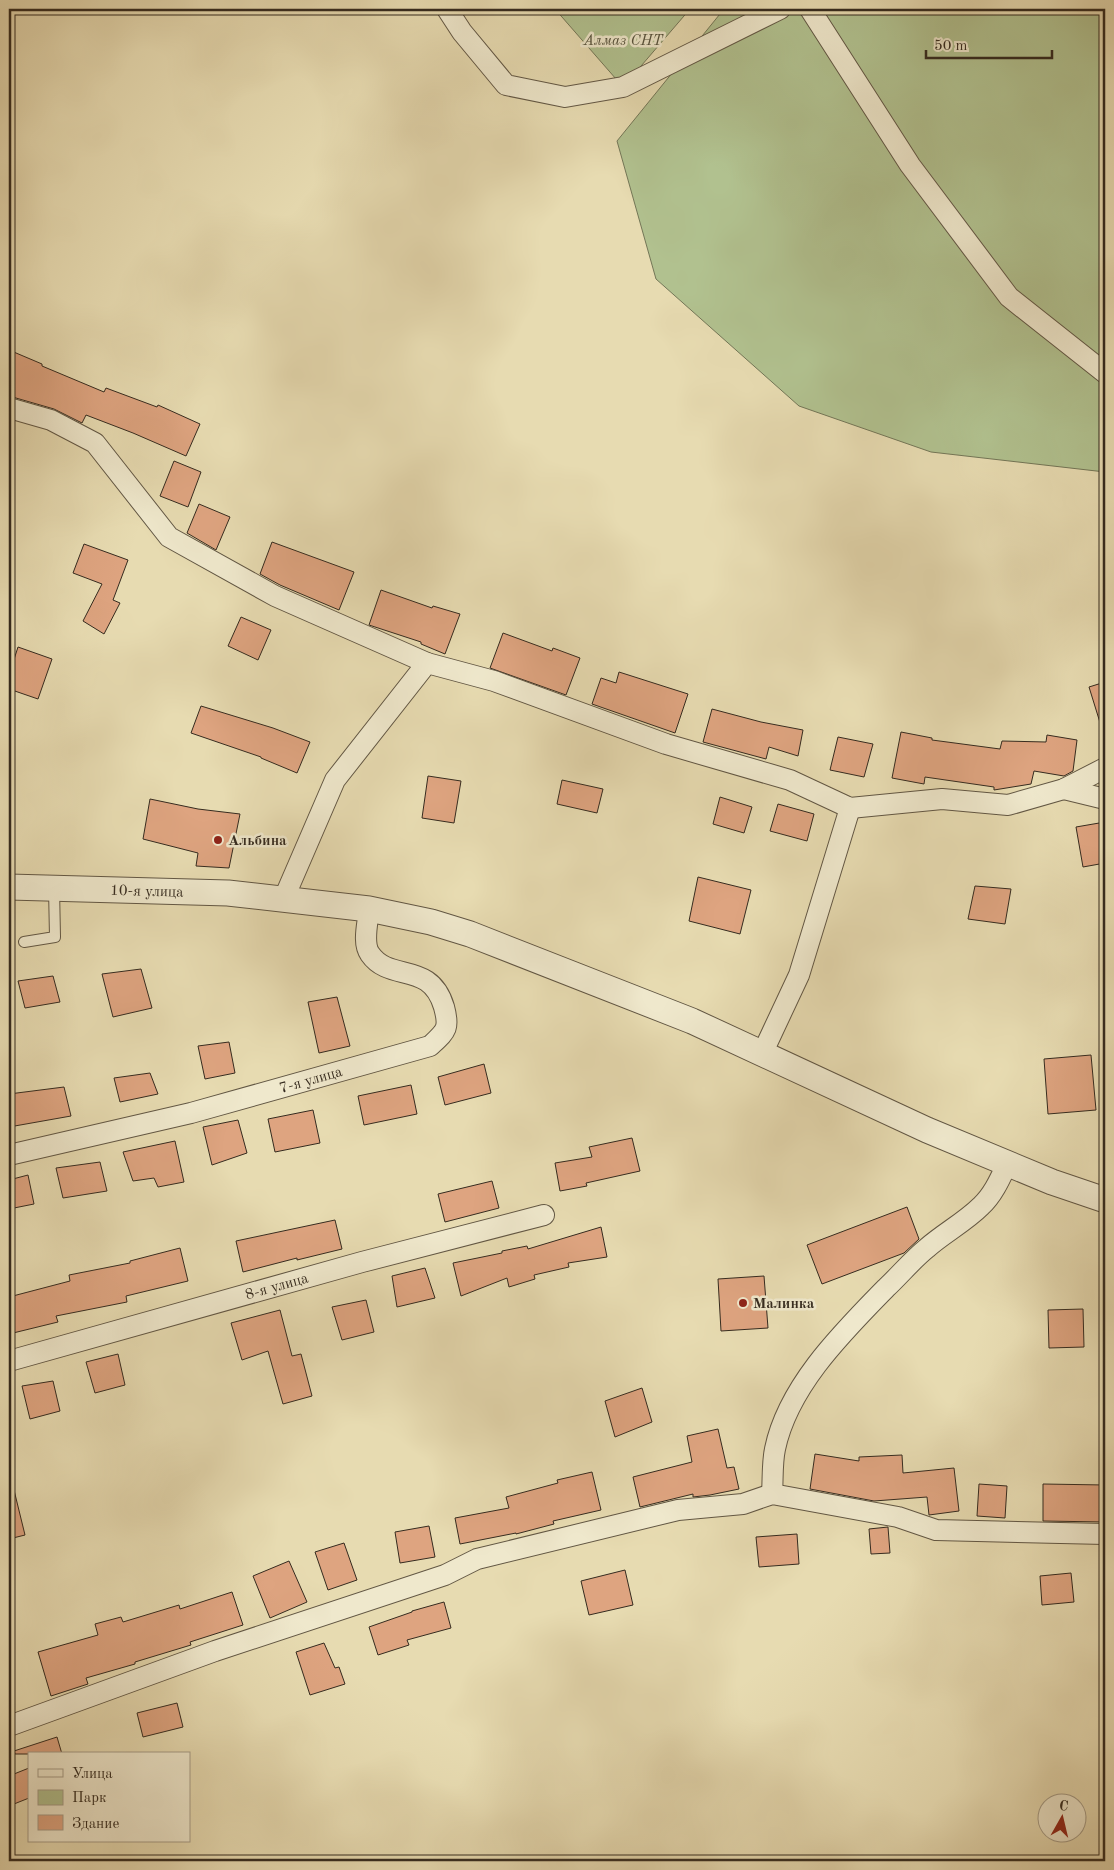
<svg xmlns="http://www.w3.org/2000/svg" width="1114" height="1870" font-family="'Old Standard TT',serif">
<rect width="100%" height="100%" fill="#e7dbb1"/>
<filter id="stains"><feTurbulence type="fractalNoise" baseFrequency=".004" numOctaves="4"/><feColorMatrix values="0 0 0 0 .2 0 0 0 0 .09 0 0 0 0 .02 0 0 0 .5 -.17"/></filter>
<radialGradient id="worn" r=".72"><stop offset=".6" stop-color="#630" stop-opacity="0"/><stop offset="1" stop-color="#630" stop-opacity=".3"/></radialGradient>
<g fill="#b1c18f" stroke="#737657">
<polygon points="555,9 690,9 623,87"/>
<polygon points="724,9 1105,9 1105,472 931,452 799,406 656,279 617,141"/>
</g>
<g fill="#dea480" stroke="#352b1f">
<polygon points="9,350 42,364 42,366 104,392 106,388 157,407 158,405 200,424 186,456 133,433 86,415 82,423 54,409 9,396"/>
<polygon points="174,461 201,472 188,507 160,496"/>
<polygon points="199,504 230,517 216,550 187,533"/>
<polygon points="272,542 354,572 339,610 280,585 260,574"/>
<polygon points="84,544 128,560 113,600 120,603 104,634 83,621 102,584 73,573"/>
<polygon points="381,590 432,608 433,606 460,614 445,654 421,644 421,642 369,625"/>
<polygon points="241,617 271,630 258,660 228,646"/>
<polygon points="503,633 552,651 553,648 580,658 566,695 490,668"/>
<polygon points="18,647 52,659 38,699 9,689 9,675"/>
<polygon points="619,672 688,694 675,733 592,704 601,678 616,683"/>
<polygon points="1105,682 1105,729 1102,729 1089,687"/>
<polygon points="201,706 273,728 310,742 297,773 261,758 261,757 191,733"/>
<polygon points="712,709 761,722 803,730 798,756 769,747 766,759 703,742"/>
<polygon points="901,732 932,738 932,740 1000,749 1002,741 1046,742 1047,735 1077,740 1073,771 1064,776 1034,771 1031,784 994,790 994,787 925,777 924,784 892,778"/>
<polygon points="838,737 873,744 864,777 830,770"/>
<polygon points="428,776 461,781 454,823 422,818"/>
<polygon points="562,780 603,789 597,813 557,804"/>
<polygon points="720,797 752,807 744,833 713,824"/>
<polygon points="150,799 198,809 240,814 229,868 196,866 198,853 143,839"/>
<polygon points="778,804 814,814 807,841 770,831"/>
<polygon points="1105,822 1105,863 1083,867 1076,827"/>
<polygon points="698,877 751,890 740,934 689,921"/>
<polygon points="975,886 1011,889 1005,924 968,919"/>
<polygon points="141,969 152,1008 113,1017 102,974"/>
<polygon points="53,976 60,1002 25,1008 18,981"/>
<polygon points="337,997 350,1046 319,1053 308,1002"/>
<polygon points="229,1042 235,1073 205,1079 198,1046"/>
<polygon points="1091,1055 1096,1110 1048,1114 1044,1059"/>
<polygon points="484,1064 491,1093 445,1105 438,1077"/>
<polygon points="150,1073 158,1094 120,1102 114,1078"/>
<polygon points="411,1085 417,1114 364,1125 358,1096"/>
<polygon points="64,1087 71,1116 9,1127 9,1094"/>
<polygon points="313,1110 320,1143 275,1152 268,1119"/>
<polygon points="238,1120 247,1153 212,1165 203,1127"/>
<polygon points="632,1138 640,1171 586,1183 587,1186 560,1191 555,1163 592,1157 589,1147"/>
<polygon points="175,1141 184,1182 158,1187 154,1178 133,1181 123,1152"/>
<polygon points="100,1162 107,1191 63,1198 56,1168"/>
<polygon points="28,1175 34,1204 9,1209 9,1180"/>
<polygon points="492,1181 499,1208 445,1222 438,1194"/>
<polygon points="907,1207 919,1239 904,1253 822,1284 807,1245"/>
<polygon points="335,1220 342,1249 297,1260 297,1258 243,1272 236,1241"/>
<polygon points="601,1227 607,1257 568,1263 569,1267 534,1275 535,1279 509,1287 507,1278 461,1296 453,1263 502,1253 502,1251 527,1246 528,1249"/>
<polygon points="180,1248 188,1281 126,1296 127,1302 56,1316 58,1322 9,1334 9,1297 70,1281 69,1275 130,1263 130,1261"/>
<polygon points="425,1268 435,1298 397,1307 392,1276"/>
<polygon points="764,1276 768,1328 721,1331 718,1279"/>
<polygon points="366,1300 374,1332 342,1340 332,1307"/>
<polygon points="1083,1309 1084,1347 1049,1348 1048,1310"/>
<polygon points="280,1310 292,1356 301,1354 312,1396 283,1404 268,1351 242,1360 231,1323"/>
<polygon points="118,1354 125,1385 95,1393 86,1362"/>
<polygon points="53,1381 60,1411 30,1419 22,1386"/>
<polygon points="642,1388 652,1422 615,1437 605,1401"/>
<polygon points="718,1429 727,1468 734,1467 739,1489 710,1495 693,1497 693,1494 640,1507 633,1477 692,1462 687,1436"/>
<polygon points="815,1454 859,1461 859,1457 902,1455 903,1473 954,1468 959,1511 929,1515 927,1497 874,1501 810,1489"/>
<polygon points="592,1472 601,1510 553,1521 554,1524 516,1534 516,1533 460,1544 455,1518 509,1508 506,1497 558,1483 557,1480"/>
<polygon points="979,1484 1007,1486 1005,1518 977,1516"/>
<polygon points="1043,1484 1105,1485 1105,1522 1043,1521"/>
<polygon points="14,1490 25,1535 9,1539 9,1491"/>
<polygon points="429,1526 435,1557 400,1563 395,1532"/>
<polygon points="888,1527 890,1553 871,1554 869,1529"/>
<polygon points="797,1534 799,1564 759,1567 756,1537"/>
<polygon points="344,1543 357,1580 328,1590 315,1552"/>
<polygon points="289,1561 307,1602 270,1618 253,1576"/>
<polygon points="625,1570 633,1605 589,1615 581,1581"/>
<polygon points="1071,1573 1074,1602 1042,1605 1040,1576"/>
<polygon points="232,1592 243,1625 190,1642 191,1645 135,1662 135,1664 86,1678 88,1684 51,1696 38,1652 98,1635 95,1624 121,1617 123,1622 179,1605 180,1609"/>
<polygon points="444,1602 451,1628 407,1640 409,1645 378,1655 369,1627 412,1612 412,1611"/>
<polygon points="324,1643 335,1668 339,1667 345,1684 310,1695 296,1652"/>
<polygon points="177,1703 183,1727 143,1737 137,1713"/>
<polygon points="57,1737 62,1754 15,1754 14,1751"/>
<polygon points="29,1768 29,1798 9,1806 9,1776"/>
</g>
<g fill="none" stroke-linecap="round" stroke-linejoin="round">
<g stroke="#625744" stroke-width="12">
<polyline id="service" points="24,942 55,937 54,888"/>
</g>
<g stroke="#625744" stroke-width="22">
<g id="minor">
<polyline points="447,9 462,32 506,85 565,97 623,87 780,9"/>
<polyline points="810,9 910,165 1009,297 1105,373"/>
<polyline points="9,408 51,420 95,443 169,537 275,596 427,663"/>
<polyline points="1064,789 1105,799"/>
<polyline points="284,898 335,780 427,663 494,681 666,744 790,780 850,808 942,799 1008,805 1064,789 1105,768"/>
<polyline points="762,1054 799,975 850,808"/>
<path id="s1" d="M9,1155L191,1113L430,1046C446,1031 450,1029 444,1007C430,960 390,983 370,954C362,943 368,923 369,909"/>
<path id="s2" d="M9,1361L362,1262L544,1215"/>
<path d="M772,1494C773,1479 772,1463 775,1449C788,1386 843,1332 886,1288C900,1275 912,1260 927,1248C944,1233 965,1222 981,1206C993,1195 1000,1179 1007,1164"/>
<polyline points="9,1726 215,1651 445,1575 477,1559 678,1510 743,1504 772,1494 898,1517 936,1530 1105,1534"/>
</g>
</g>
<g stroke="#625744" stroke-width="27">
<g id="tertiary">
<path id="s3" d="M9,887L228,893L369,909L431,922L470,934L692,1021L927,1130L1052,1182L1105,1200"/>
</g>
</g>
<use href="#service" stroke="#efe8cc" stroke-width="10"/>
<use href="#minor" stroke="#efe8cc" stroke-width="20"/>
<use href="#tertiary" stroke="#efe8cc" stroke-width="25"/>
</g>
<g fill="#8f2418" stroke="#efe8cc" stroke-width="2">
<circle cx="218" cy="840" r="5"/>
<circle cx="743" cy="1303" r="5"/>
</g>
<g text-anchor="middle" stroke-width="5" stroke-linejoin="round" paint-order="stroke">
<g font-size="15" font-style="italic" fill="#54503b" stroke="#efe8cc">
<text x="623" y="45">Алмаз СНТ</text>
</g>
<g font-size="15" font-weight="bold" fill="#352b1f" stroke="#efe8cc" text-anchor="start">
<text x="228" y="845">Альбина</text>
<text x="753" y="1308">Малинка</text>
</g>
<g font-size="15" fill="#352b1f" stroke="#efe8cc">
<text dy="5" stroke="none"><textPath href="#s3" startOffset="138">10-я улица</textPath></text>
<text dy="5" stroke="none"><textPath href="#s1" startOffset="311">7-я улица</textPath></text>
<text dy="5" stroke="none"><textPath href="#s2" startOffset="278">8-я улица</textPath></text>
</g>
</g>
<rect width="1114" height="1870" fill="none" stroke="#e7dbb1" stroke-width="30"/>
<rect x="10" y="10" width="1094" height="1850" fill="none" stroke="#352b1f" stroke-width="2.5"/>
<rect x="15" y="15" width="1084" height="1840" fill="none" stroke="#352b1f"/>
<rect x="28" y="1752" width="162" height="90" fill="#efe8cc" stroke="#a59c87"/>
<rect x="38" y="1769" width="25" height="8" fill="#efe8cc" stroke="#a59c87"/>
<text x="72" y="1778" font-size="15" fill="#352b1f">Улица</text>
<rect x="38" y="1790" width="25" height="15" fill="#b1c18f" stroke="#a59c87"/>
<text x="72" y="1802" font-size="15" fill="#352b1f">Парк</text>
<rect x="38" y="1815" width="25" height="15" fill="#dea480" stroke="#a59c87"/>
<text x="72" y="1828" font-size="15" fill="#352b1f">Здание</text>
<g transform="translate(1062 1818) rotate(8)"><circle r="24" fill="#efe8cc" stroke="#a59c87"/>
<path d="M0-4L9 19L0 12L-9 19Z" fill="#8f2418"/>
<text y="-8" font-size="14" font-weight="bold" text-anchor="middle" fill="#352b1f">С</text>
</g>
<path d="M926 50v8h126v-8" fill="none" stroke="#352b1f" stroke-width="2.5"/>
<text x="934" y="50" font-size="15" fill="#352b1f" stroke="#efe8cc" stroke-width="4" paint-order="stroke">50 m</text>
<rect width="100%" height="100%" filter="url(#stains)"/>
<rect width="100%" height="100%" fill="url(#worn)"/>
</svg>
